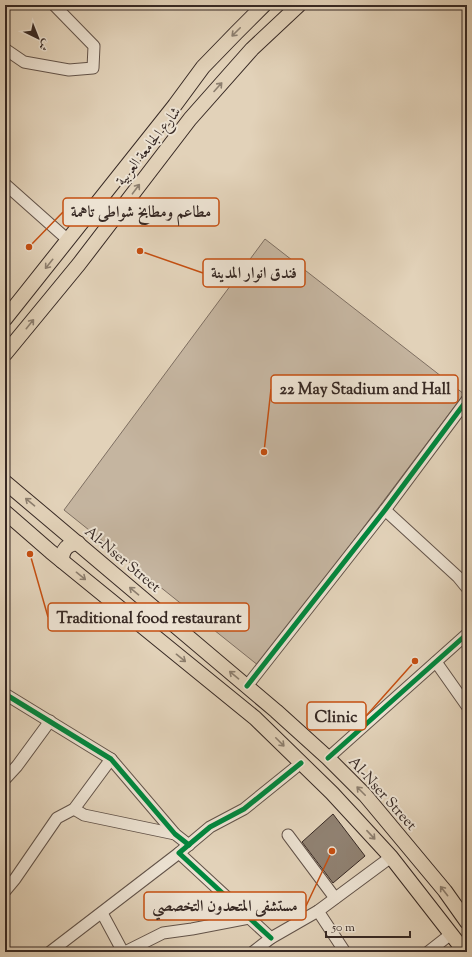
<svg xmlns="http://www.w3.org/2000/svg" width="472" height="957" font-family="'Sorts Mill Goudy',Amiri,serif">
<rect width="100%" height="100%" fill="#e2d2b9"/>
<filter id="stains"><feTurbulence type="fractalNoise" baseFrequency=".005" numOctaves="4"/><feColorMatrix values="0 0 0 0 .2 0 0 0 0 .09 0 0 0 0 .02 0 0 0 .5 -.17"/></filter>
<radialGradient id="worn" r=".72"><stop offset=".6" stop-color="#630" stop-opacity="0"/><stop offset="1" stop-color="#630" stop-opacity=".3"/></radialGradient>
<polygon fill="#c5b5a0" stroke="#7e6f62" points="265,239 464,394 259,666 64,510"/>
<polygon fill="#908171" stroke="#372924" points="333,814 365,856 333,883 302,842"/>
<g fill="none" stroke-linecap="round" stroke-linejoin="round">
<g stroke="#625349" stroke-width="13">
<g id="minor">
<polyline points="5,49 24,62 69,70 93,68 94,46 54,5"/>
<polyline points="5,184 68,240"/>
<polyline points="385,510 458,577 467,588"/>
<polyline points="436,662 467,706"/>
<polyline points="247,686 385,510 467,400"/>
<polyline points="5,694 111,759 175,834 189,845"/>
<polyline points="328,758 467,634"/>
<polyline points="5,779 17,766 50,721"/>
<polyline points="74,809 84,815 175,834"/>
<polyline points="288,835 335,898"/>
<polyline points="5,891 15,879 57,818 74,809 111,759"/>
<polyline points="318,911 345,952"/>
<polyline points="102,913 123,952"/>
<polyline points="271,938 179,853 210,827 244,809 301,763"/>
<polyline points="50,952 179,853"/>
<polyline points="125,952 163,933 192,929 249,918"/>
<polyline points="253,952 271,938 318,911 391,857"/>
<polyline points="428,952 451,934"/>
</g>
</g>
<g stroke="#372924" stroke-width="16">
<g id="major">
<polyline points="5,319 175,105 203,67 236,33 264,5"/>
<polyline points="5,354 79,264 190,119 252,49 299,5"/>
<polyline points="5,482 276,711 328,758 365,795 445,891 467,922"/>
<polyline points="5,512 51,552 255,718 332,793 391,857 465,952"/>
<path d="M62,561C62,550 67,544 78,543"/>
</g>
</g>
<use href="#minor" stroke="#ece2d2" stroke-width="11"/>
<use href="#major" stroke="#e2d2b9" stroke-width="14"/>
<g stroke="#ece2d2" stroke-width="8">
<g id="cycleway">
<polyline points="247,686 385,510 467,400"/>
<polyline points="5,694 111,759 175,834 189,845"/>
<polyline points="328,758 467,634"/>
<polyline points="271,938 179,853 210,827 244,809 301,763"/>
</g>
</g>
<use href="#cycleway" stroke="#00873e" stroke-width="5"/>
</g>
<defs><path id="oneway-shaft" d="M-6 0H5M1.5-3L5.5 0L1.5 3" fill="none" stroke-width="1.6" stroke-linecap="round" stroke-linejoin="round"/></defs>
<g stroke="#8c7e6e">
<use href="#oneway-shaft" transform="translate(236 32) rotate(135)"/>
<use href="#oneway-shaft" transform="translate(218 87) rotate(-48)"/>
<use href="#oneway-shaft" transform="translate(136 189) rotate(-53)"/>
<use href="#oneway-shaft" transform="translate(49 264) rotate(129)"/>
<use href="#oneway-shaft" transform="translate(30 324) rotate(-51)"/>
<use href="#oneway-shaft" transform="translate(30 502) rotate(-140)"/>
<use href="#oneway-shaft" transform="translate(81 576) rotate(39)"/>
<use href="#oneway-shaft" transform="translate(134 591) rotate(-140)"/>
<use href="#oneway-shaft" transform="translate(181 658) rotate(39)"/>
<use href="#oneway-shaft" transform="translate(234 675) rotate(-140)"/>
<use href="#oneway-shaft" transform="translate(280 742) rotate(45)"/>
<use href="#oneway-shaft" transform="translate(361 791) rotate(-135)"/>
<use href="#oneway-shaft" transform="translate(371 835) rotate(47)"/>
<use href="#oneway-shaft" transform="translate(444 891) rotate(-128)"/>
</g>
<g text-anchor="middle" stroke-width="4" stroke-linejoin="round" paint-order="stroke">
<g font-size="15" fill="#372924" stroke="#ece2d2">
<text transform="translate(148 146) rotate(-52)" y="5">شارع الجامعة العربية</text>
<text transform="translate(123 559) rotate(40)" y="5">Al-Nser Street</text>
<text transform="translate(383 793) rotate(48)" y="5">Al-Nser Street</text>
</g>
</g>
<path fill="none" stroke="#c54f11" stroke-width="1.5" d="M29 247L63 212M140 251L203 273M264 452L271 389M30 554L48 617M415 661L366 716M332 851L306 906"/>
<g fill="#c54f11" stroke="#ece2d2" stroke-width="1.5">
<circle cx="29" cy="247" r="4"/>
<circle cx="140" cy="251" r="4"/>
<circle cx="264" cy="452" r="4"/>
<circle cx="30" cy="554" r="4"/>
<circle cx="415" cy="661" r="4"/>
<circle cx="332" cy="851" r="4"/>
</g>
<g fill="#ece2d2" stroke="#c54f11" stroke-width="1.5">
<rect x="63" y="198" width="156" height="28" rx="4"/>
<rect x="203" y="259" width="102" height="28" rx="4"/>
<rect x="271" y="375" width="187" height="28" rx="4"/>
<rect x="48" y="603" width="201" height="28" rx="4"/>
<rect x="307" y="702" width="59" height="28" rx="4"/>
<rect x="144" y="892" width="162" height="28" rx="4"/>
</g>
<g font-size="16" text-anchor="middle" font-weight="bold" fill="#372924">
<text x="141" y="217">مطاعم ومطابخ شواطى تاهمة</text>
<text x="254" y="278">فندق انوار المدينة</text>
<text x="365" y="394">22 May Stadium and Hall</text>
<text x="149" y="623">Traditional food restaurant</text>
<text x="336" y="722">Clinic</text>
<text x="225" y="911">مستشفى المتحدون التخصصي</text>
</g>
<rect width="472" height="957" fill="none" stroke="#e2d2b9" stroke-width="20"/>
<rect x="6" y="6" width="460" height="945" fill="none" stroke="#372924" stroke-width="2"/>
<rect x="10" y="10" width="452" height="937" fill="none" stroke="#372924"/>
<g transform="translate(38 38) rotate(137)" stroke="#ece2d2" stroke-width="3" paint-order="stroke">
<path d="M0-3L7 15L0 10L-7 15Z" fill="#372924"/>
<text y="-6" font-size="11" font-weight="bold" text-anchor="middle" fill="#372924">ش</text>
</g>
<path d="M326 931v6h84v-6" fill="none" stroke="#372924" stroke-width="2"/>
<text x="332" y="931" font-size="12" fill="#372924" stroke="#ece2d2" stroke-width="3" paint-order="stroke">50 m</text>
<rect width="100%" height="100%" filter="url(#stains)"/>
<rect width="100%" height="100%" fill="url(#worn)"/>
</svg>
